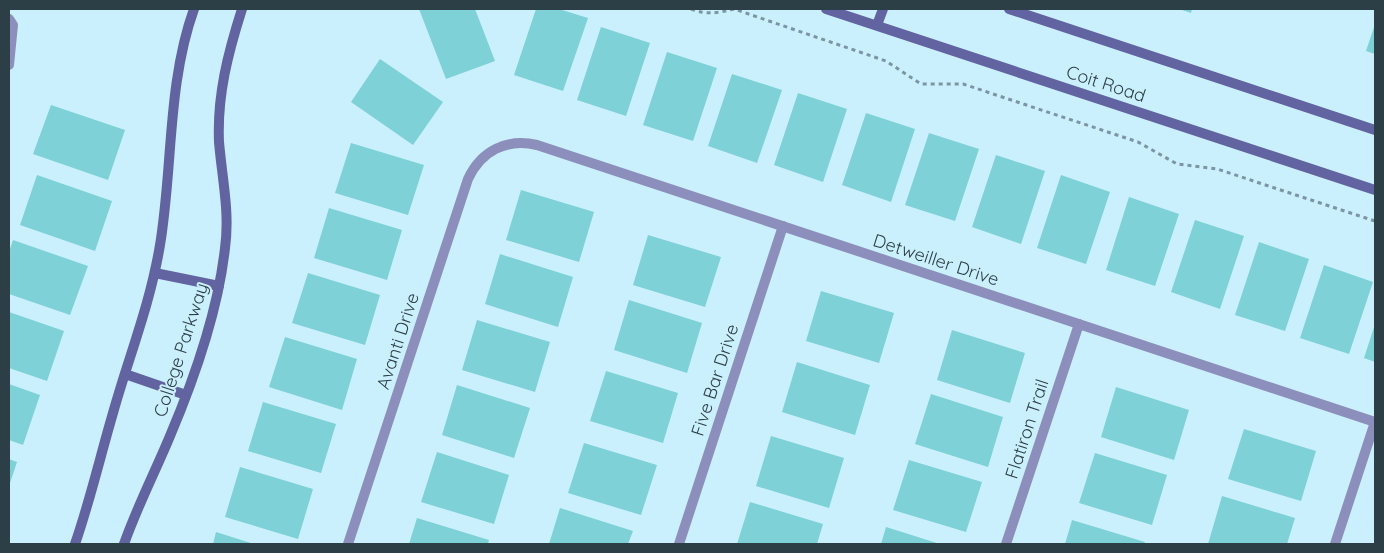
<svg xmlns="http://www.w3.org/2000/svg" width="1384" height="553" font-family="Quicksand,sans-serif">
<rect width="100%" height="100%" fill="#cbf0fd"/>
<g fill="#7dd1d7">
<polygon points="419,9 475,9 495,61 446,79"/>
<polygon points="536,9 559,9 588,18 563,91 514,75"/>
<polygon points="1179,9 1192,9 1191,13"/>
<polygon points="1375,24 1375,54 1366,51"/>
<polygon points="601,27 650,43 626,116 577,100"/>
<polygon points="667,52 717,68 693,141 643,125"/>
<polygon points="380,59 443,102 413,145 351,102"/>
<polygon points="732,74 782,90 757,163 708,146"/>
<polygon points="798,93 847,109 823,182 774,165"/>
<polygon points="51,105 125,130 108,180 33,154"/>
<polygon points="866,113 915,129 891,202 842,185"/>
<polygon points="929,133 979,149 955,221 905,205"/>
<polygon points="351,143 424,165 408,215 335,193"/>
<polygon points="996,155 1045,171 1021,244 972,227"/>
<polygon points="37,175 112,201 95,251 20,225"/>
<polygon points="1061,175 1110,192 1086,264 1037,248"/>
<polygon points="521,190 594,212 579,262 506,240"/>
<polygon points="1129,197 1179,214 1155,286 1106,270"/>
<polygon points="329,208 402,230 387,280 314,258"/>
<polygon points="1195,220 1244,236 1220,309 1171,292"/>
<polygon points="648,235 721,257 705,307 633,285"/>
<polygon points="13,240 88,266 70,315 9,294 9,252"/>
<polygon points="1259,242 1309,259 1285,331 1235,315"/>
<polygon points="500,254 573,277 558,327 485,304"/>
<polygon points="1324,265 1373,282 1349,354 1300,338"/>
<polygon points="308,273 380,295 365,345 292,323"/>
<polygon points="821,291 894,313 879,363 806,341"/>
<polygon points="629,300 702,323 687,373 614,350"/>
<polygon points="9,312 64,331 47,381 9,368"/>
<polygon points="477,320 550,342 535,392 462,370"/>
<polygon points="1375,324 1375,362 1364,358"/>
<polygon points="952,330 1025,353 1010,403 937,380"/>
<polygon points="285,337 357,359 342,410 269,387"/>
<polygon points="797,362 870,385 855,435 782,412"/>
<polygon points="606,371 678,393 663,443 590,421"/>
<polygon points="9,384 40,395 23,445 9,440"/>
<polygon points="457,385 530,408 514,458 442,435"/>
<polygon points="1116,387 1189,410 1174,460 1101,437"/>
<polygon points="931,394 1003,417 988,467 915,444"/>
<polygon points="263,402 336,424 321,473 248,451"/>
<polygon points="1244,429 1316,451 1301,501 1228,479"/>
<polygon points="771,436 844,458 829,508 756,486"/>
<polygon points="584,443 657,465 641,515 568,493"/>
<polygon points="437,452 509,475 494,524 421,502"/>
<polygon points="1095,453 1167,475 1152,525 1079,503"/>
<polygon points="9,459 17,462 9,486"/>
<polygon points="909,460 982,482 966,532 893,510"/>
<polygon points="240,467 313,489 298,539 225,517"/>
<polygon points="1222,496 1295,518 1287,544 1208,544"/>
<polygon points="750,502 823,524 817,544 737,544"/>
<polygon points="560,508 633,531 628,544 549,544"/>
<polygon points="417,518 489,540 488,544 409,544"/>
<polygon points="1072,520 1145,542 1144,544 1065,544"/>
<polygon points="886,527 940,544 881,544"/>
<polygon points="216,532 254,544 213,544"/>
</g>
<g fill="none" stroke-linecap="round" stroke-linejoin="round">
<path stroke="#7b96a0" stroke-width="3" stroke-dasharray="4 4" stroke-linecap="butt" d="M691,9C707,15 718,13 734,9L886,61L921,84H963L1138,142L1177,164L1217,169L1375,221"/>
<g stroke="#8c8fbb" stroke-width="10">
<polyline points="9,19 13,25 9,65"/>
<path d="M348,544L468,179C481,151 506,138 537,145L1375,422"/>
<polyline points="679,544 783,226"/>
<polyline points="1006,544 1079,324"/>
<polyline points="1335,544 1375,422"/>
</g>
<g stroke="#6264a1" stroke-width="10">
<polyline points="826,9 1375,190"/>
<polyline points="1009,9 1375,130"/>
<polyline points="877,25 883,9"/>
<polyline points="155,273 219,286"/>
<polyline points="125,374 186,395"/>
<path d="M75,544C90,501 100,457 113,413C129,356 150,305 160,245C173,167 167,84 194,9"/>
<path d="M124,544C137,507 155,472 170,436C195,377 218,312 225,248C230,212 222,178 219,142C217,95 228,53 242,9"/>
</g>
</g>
<g text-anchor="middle" stroke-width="4" stroke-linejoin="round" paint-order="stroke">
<g font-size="18" fill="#2d3f46" stroke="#cbf0fd">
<text transform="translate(1106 84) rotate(18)" y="6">Coit Road</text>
<text transform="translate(936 260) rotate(18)" y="6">Detweiller Drive</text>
<text transform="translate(398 341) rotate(-72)" y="6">Avanti Drive</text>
<text transform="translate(181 350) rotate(-72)" y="6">College Parkway</text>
<text transform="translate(715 380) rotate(-72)" y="6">Five Bar Drive</text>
<text transform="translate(1027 429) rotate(-72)" y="6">Flatiron Trail</text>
</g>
</g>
<rect width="1384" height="553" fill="none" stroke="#2d3f46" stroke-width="20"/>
</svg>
